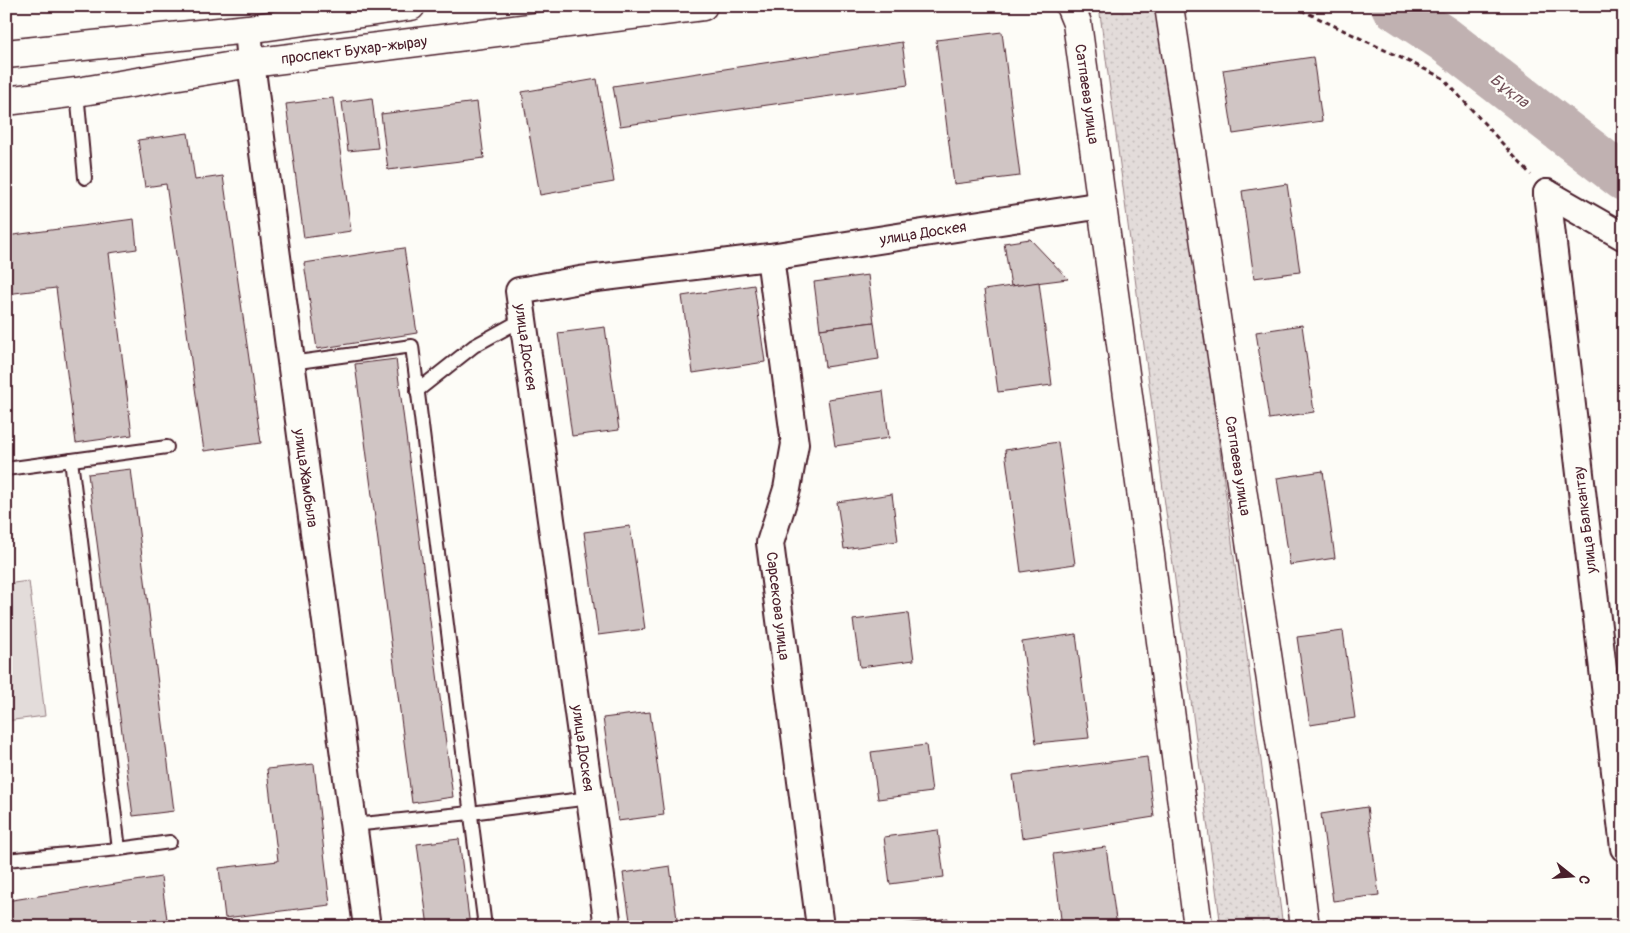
<svg xmlns="http://www.w3.org/2000/svg" width="1630" height="933" font-family="Pangolin,sans-serif">
<defs>
<pattern id="park-dots" width="8" height="8" patternUnits="userSpaceOnUse" patternTransform="scale(1.25)"><rect width="8" height="8" fill="#e3dcda"/><path d="M2 2h.1M6 6h.1" fill="none" stroke="#c4bcbb" stroke-width="1.8" stroke-linecap="round"/></pattern>
</defs>
<rect width="100%" height="100%" fill="#fdfcf7"/>
<filter id="ink" filterUnits="userSpaceOnUse"><feTurbulence type="fractalNoise" baseFrequency=".02" numOctaves="2"/><feDisplacementMap in="SourceGraphic" scale="10" xChannelSelector="R" yChannelSelector="G"/><feConvolveMatrix kernelMatrix="1 2 1 2 8 2 1 2 1" color-interpolation-filters="sRGB"/></filter>
<g filter="url(#ink)">
<polygon fill="url(#park-dots)" stroke="#967e82" points="1099,6 1161,6 1283,927 1221,927"/>
<polygon fill="#e3dcda" stroke="#967e82" points="29,581 45,716 6,721 6,584"/>
<g fill="none" stroke-linecap="round" stroke-linejoin="round">
<polyline stroke="#c0b1b1" stroke-width="46" points="1394,6 1444,39 1624,178"/>
</g>
<g fill="#d0c5c4" stroke="#4a1f2b">
<polygon points="1002,32 1020,176 954,184 936,40"/>
<polygon points="902,42 908,85 620,126 613,86"/>
<polygon points="1313,57 1322,121 1233,134 1223,70"/>
<polygon points="597,79 614,182 540,195 522,92"/>
<polygon points="333,98 351,231 304,238 286,104"/>
<polygon points="372,98 378,148 348,151 342,102"/>
<polygon points="477,102 484,158 388,170 381,114"/>
<polygon points="188,133 195,180 223,176 261,443 204,451 166,184 145,187 138,140"/>
<polygon points="1287,184 1300,272 1254,278 1242,191"/>
<polygon points="134,219 137,249 109,253 132,435 76,443 56,288 6,294 6,236"/>
<polygon points="1030,239 1068,279 1011,286 1004,243"/>
<polygon points="404,248 417,333 317,349 304,263"/>
<polygon points="868,275 874,322 820,329 814,282"/>
<polygon points="1039,282 1052,385 998,392 984,290"/>
<polygon points="754,285 765,362 693,373 682,296"/>
<polygon points="874,322 879,359 825,367 820,329"/>
<polygon points="1302,325 1314,412 1269,419 1256,332"/>
<polygon points="605,327 619,430 572,436 558,333"/>
<polygon points="396,359 453,797 412,803 355,364"/>
<polygon points="883,391 889,438 835,446 828,399"/>
<polygon points="1058,442 1075,564 1021,572 1005,450"/>
<polygon points="131,469 174,811 133,816 88,474"/>
<polygon points="1323,471 1335,558 1290,565 1277,478"/>
<polygon points="892,494 898,541 844,549 837,502"/>
<polygon points="630,526 645,629 598,635 584,532"/>
<polygon points="908,613 914,660 860,667 853,620"/>
<polygon points="1343,631 1355,718 1310,725 1297,637"/>
<polygon points="1076,634 1089,738 1036,743 1022,642"/>
<polygon points="650,712 664,815 618,821 603,718"/>
<polygon points="926,745 932,792 878,799 871,752"/>
<polygon points="1147,757 1154,817 1022,838 1013,775"/>
<polygon points="314,764 330,905 225,918 219,868 278,861 267,769"/>
<polygon points="1367,807 1379,895 1333,901 1321,814"/>
<polygon points="938,830 944,877 890,884 884,837"/>
<polygon points="459,839 470,927 428,927 417,844"/>
<polygon points="1106,847 1117,927 1062,927 1053,854"/>
<polygon points="670,866 678,927 631,927 623,873"/>
<polygon points="161,877 167,919 114,927 6,927 6,901"/>
<polygon points="948,918 949,927 893,927 893,926"/>
</g>
<g fill="none" stroke-linecap="round" stroke-linejoin="round">
<g stroke="#4a1f2b" stroke-width="16">
<g id="service">
<polyline points="77,92 85,178"/>
<polyline points="291,363 412,346 485,927"/>
<polyline points="417,391 474,346 523,319"/>
<polyline points="71,460 119,849"/>
<polyline points="6,469 167,447"/>
<polyline points="353,825 470,813 590,798"/>
<polyline points="6,860 119,849 170,842"/>
</g>
</g>
<g stroke="#4a1f2b" stroke-width="30">
<g id="minor">
<polyline points="248,29 251,63 367,927"/>
<polyline points="1547,193 1624,848"/>
<polyline points="1547,193 1624,237"/>
<polyline points="770,257 795,444 787,489 770,543 820,927"/>
<polyline points="608,927 519,291 580,280 770,257 1102,205"/>
</g>
</g>
<g stroke="#4a1f2b" stroke-width="31">
<g id="secondary">
<polyline points="1070,6 1077,23 1150,556 1198,927"/>
<polyline points="1169,6 1288,793 1305,927"/>
</g>
</g>
<g stroke="#4a1f2b" stroke-width="31">
<g id="primary">
<polyline points="6,54 248,29 411,6"/>
<polyline points="6,101 77,92 251,63 703,6"/>
</g>
</g>
<polyline stroke="#4a1f2b" stroke-width="3" stroke-dasharray="5 4" stroke-linecap="butt" points="1293,6 1443,78 1531,175"/>
<use href="#service" stroke="#fdfcf7" stroke-width="12"/>
<use href="#minor" stroke="#fdfcf7" stroke-width="26"/>
<use href="#secondary" stroke="#fdfcf7" stroke-width="28"/>
<use href="#primary" stroke="#fdfcf7" stroke-width="28"/>
</g>
</g>
<g text-anchor="middle" stroke-width="4.5" stroke-linejoin="round" paint-order="stroke">
<g font-size="15" fill="#4a1f2b" stroke="#fdfcf7">
<text transform="translate(354 50) rotate(-7)" y="5">проспект Бухар-жырау</text>
<text transform="translate(1087 94) rotate(82)" y="5">Сатпаева улица</text>
<text transform="translate(923 233) rotate(-9)" y="5">улица Доскея</text>
<text transform="translate(526 347) rotate(82)" y="5">улица Доскея</text>
<text transform="translate(1238 466) rotate(81)" y="5">Сатпаева улица</text>
<text transform="translate(306 478) rotate(82)" y="5">улица Жамбыла</text>
<text transform="translate(1585 520) rotate(-97)" y="5">улица Балкантау</text>
<text transform="translate(778 606) rotate(83)" y="5">Сарсекова улица</text>
<text transform="translate(583 748) rotate(82)" y="5">улица Доскея</text>
</g>
<g font-size="16" font-style="italic" fill="#73525a" stroke="#fdfcf7">
<text transform="translate(1510 90) rotate(38)" y="6">Бұқпа</text>
</g>
</g>
<rect width="1630" height="933" fill="none" stroke="#fdfcf7" stroke-width="25"/>
<rect x="12" y="12" width="1605" height="908" fill="none" stroke="#4a1f2b" stroke-width="2" filter="url(#ink)"/>
<g transform="translate(1572 876) rotate(107)" stroke="#fdfcf7" stroke-width="4" paint-order="stroke">
<path d="M0-4L9 19L0 12L-9 19Z" fill="#4a1f2b"/>
<text y="-8" font-size="14" font-weight="bold" text-anchor="middle" fill="#4a1f2b">С</text>
</g>
</svg>
